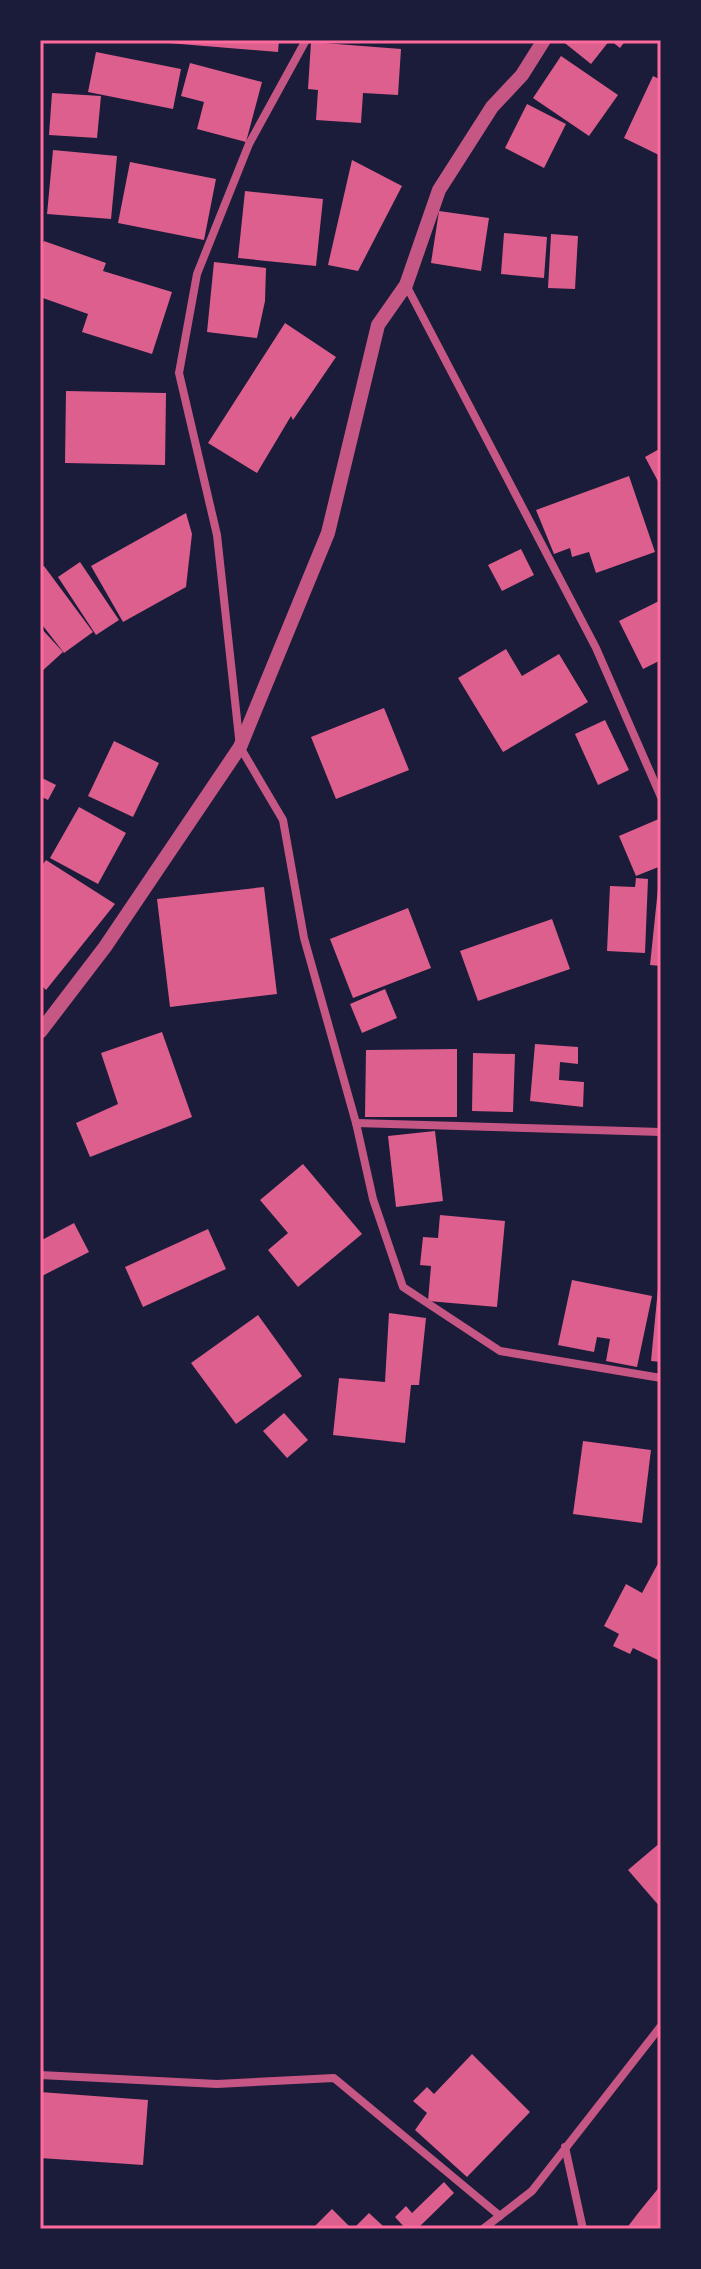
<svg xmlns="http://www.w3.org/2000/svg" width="701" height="2269" font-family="Overpass,sans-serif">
<rect width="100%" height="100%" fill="#1b1b3a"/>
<g fill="#dd5f8e">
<polygon points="156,40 279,40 278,52 156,42"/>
<polygon points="561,40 626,40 620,48 610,40 591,64"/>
<polygon points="311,42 401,49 398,95 363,93 361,123 316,120 318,90 308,89"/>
<polygon points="96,52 181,69 173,109 88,92"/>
<polygon points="561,56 618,95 589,136 533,98"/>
<polygon points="190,63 262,82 246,142 197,129 204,102 181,96"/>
<polygon points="653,76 661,80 661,156 624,138"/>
<polygon points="52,93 101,96 97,138 49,135"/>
<polygon points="527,104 566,124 544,168 505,148"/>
<polygon points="53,150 117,156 111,219 47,214"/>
<polygon points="352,160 402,186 358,271 328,265"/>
<polygon points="130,162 216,179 204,240 118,223"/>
<polygon points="245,191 323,199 316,266 238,258"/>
<polygon points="439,211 489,218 481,271 431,263"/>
<polygon points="504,233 547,237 544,278 501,274"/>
<polygon points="551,234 578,236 575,289 548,288"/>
<polygon points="44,241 106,263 103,271 172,292 152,354 82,332 88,314 40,297 40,252"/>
<polygon points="214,262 266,268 265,301 257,338 207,332"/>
<polygon points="285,323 336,357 293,420 291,416 257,473 208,443"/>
<polygon points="66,391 166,393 165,465 65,463"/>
<polygon points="661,448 661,487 645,457"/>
<polygon points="629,476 655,552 596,573 589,552 572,557 570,548 554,554 536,510"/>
<polygon points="186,513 192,534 186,587 123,622 91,566"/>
<polygon points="521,549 534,575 502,591 488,565"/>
<polygon points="80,562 119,620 96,635 58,577"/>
<polygon points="44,566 93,632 64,653 40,622 40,568"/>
<polygon points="661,600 661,660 643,669 619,621"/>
<polygon points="40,627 63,652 40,673"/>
<polygon points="506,649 522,676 559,654 588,702 503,752 458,678"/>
<polygon points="384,708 409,770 336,799 311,737"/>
<polygon points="605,720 629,770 598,785 575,734"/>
<polygon points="114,741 159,763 133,817 88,796"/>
<polygon points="40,777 56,785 48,800 40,796"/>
<polygon points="79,807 126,833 98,884 50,858"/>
<polygon points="661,818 661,866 636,876 619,836"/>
<polygon points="46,860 115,904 46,990 40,984 40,868"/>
<polygon points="636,878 648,879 645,953 607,951 610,886 635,887"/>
<polygon points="659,879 661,879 661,966 650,965"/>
<polygon points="264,887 277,994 170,1007 157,899"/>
<polygon points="408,908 431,968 353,998 330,939"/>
<polygon points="552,919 570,969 478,1001 460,951"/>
<polygon points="385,989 397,1018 362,1033 350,1004"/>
<polygon points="162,1032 192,1117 90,1157 76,1123 118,1104 101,1053"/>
<polygon points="535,1044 578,1047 578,1064 560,1062 559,1080 584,1082 583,1107 530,1101"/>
<polygon points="457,1049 457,1117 365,1117 366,1050"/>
<polygon points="473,1053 515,1054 513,1112 472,1111"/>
<polygon points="435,1131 443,1201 396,1207 388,1136"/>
<polygon points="303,1164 362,1234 298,1287 268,1250 288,1233 260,1200"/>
<polygon points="440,1215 505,1221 497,1307 428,1301 431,1266 420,1265 423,1237 438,1238"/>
<polygon points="74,1223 89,1252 40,1277 40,1241"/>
<polygon points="208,1229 226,1269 143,1307 125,1267"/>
<polygon points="659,1278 661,1278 661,1362 651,1361"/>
<polygon points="572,1280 652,1296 637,1367 606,1361 610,1339 597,1337 594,1352 558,1345"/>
<polygon points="389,1313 426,1318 419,1385 411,1385 405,1443 333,1435 339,1378 385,1382"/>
<polygon points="258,1315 302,1376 236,1424 191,1363"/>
<polygon points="284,1413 308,1440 287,1458 263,1431"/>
<polygon points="583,1441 651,1450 642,1523 573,1514"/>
<polygon points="661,1558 661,1658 660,1661 633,1648 630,1654 613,1646 619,1634 604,1626 626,1584 642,1593"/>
<polygon points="661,1842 661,1908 628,1870"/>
<polygon points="472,2054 530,2112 467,2177 415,2130 427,2113 413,2101 427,2087 434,2094"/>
<polygon points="40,2092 148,2100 143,2165 40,2158"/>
<polygon points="444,2182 454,2193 417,2229 406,2229 395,2217 406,2206 412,2213"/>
<polygon points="661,2185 661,2229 626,2229 639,2212"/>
<polygon points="332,2209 352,2229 312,2229"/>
<polygon points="369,2213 383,2226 380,2229 353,2229"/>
</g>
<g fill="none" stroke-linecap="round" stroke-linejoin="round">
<g stroke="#c65784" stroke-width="8">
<polyline points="306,40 249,144 197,274 179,373 217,535 240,747 283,820 304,938 356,1123 373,1199 403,1287 500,1351 661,1378"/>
<polyline points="406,285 596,648 661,797"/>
<polyline points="356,1123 661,1132"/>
<polyline points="40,2075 217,2084 334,2078 500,2216"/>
<polyline points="565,2147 583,2229"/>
<polyline points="483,2229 532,2191 661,2026"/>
</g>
<polyline stroke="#c65784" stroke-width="14" points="40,1032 105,947 240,747 328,533 378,325 406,285 439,190 492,107 522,75 544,40"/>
</g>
<rect width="701" height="2269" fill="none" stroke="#1b1b3a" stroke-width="84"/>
<rect x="42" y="42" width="617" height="2185" fill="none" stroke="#ff6b9d" stroke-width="3"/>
</svg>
